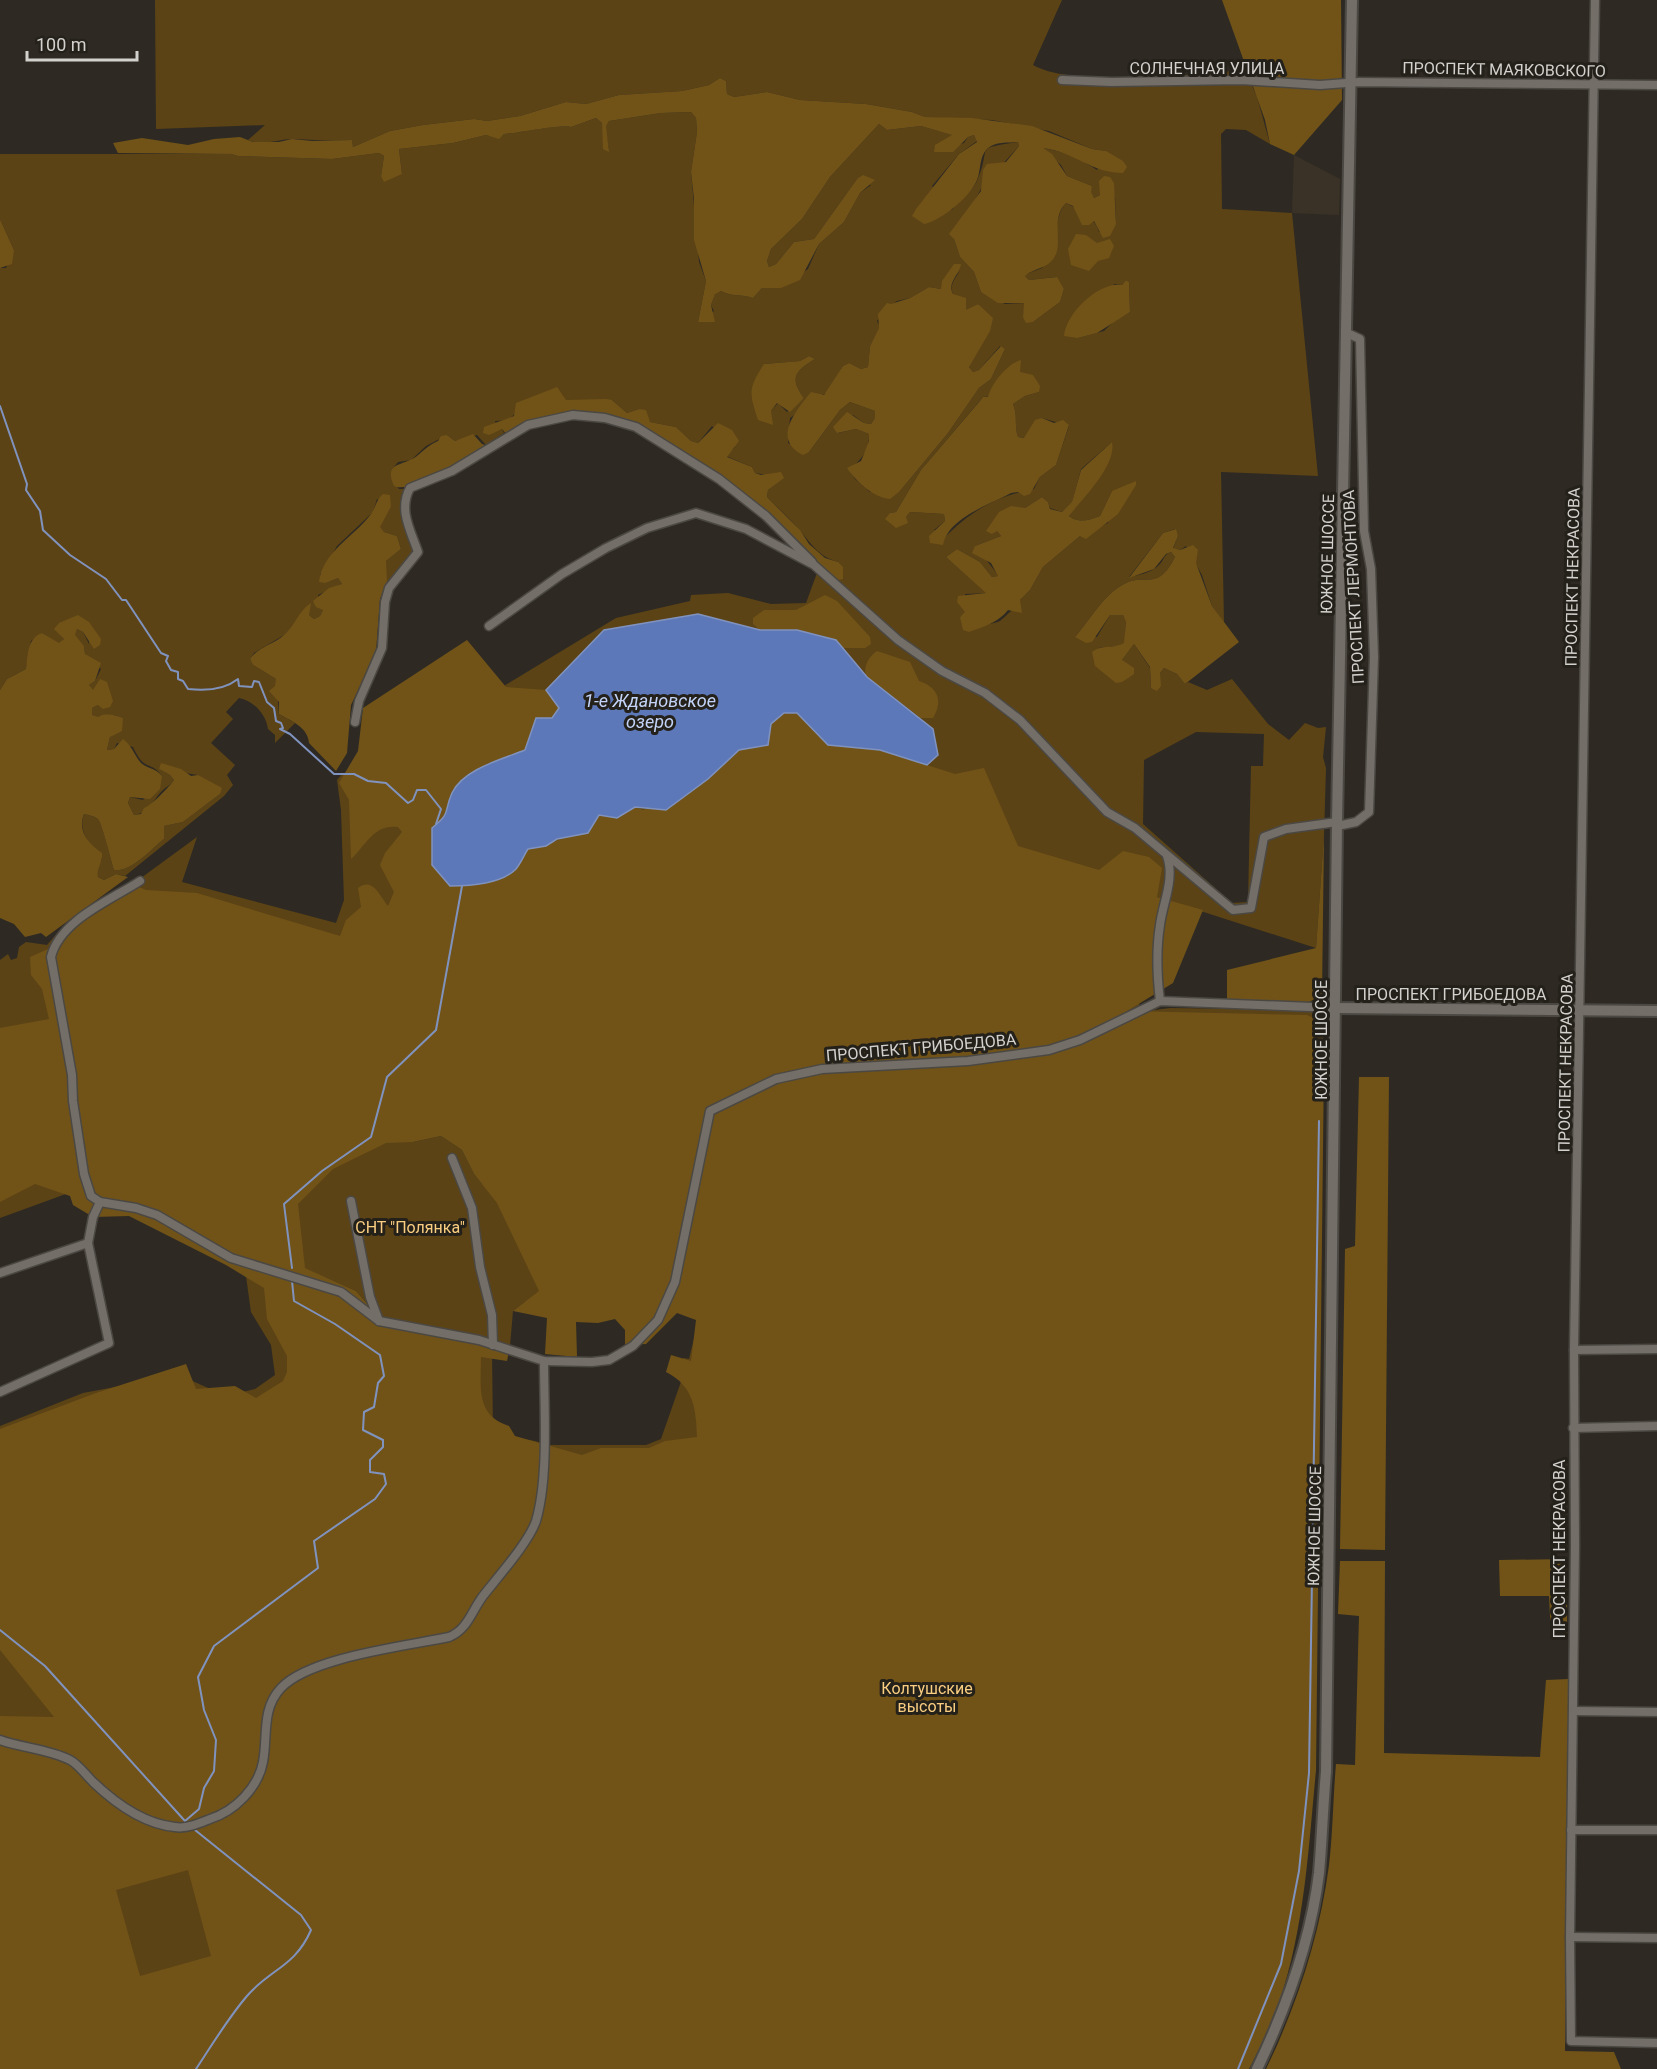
<svg xmlns="http://www.w3.org/2000/svg" width="1657" height="2069" font-family="Roboto,sans-serif">
<rect width="100%" height="100%" fill="#2e2a23"/>
<polygon fill="#3a3226" points="1294,155 1340,179 1339,215 1292,213"/>
<path fill="#5c4315" fill-rule="evenodd" d="M155,0H1062L1033,65C1072,88 1197,74 1245,70L1257,97L1270,144L1246,130L1226,129L1221,134L1222,209L1292,213L1318,476L1221,472L1224,623L1212,606L1202,575L1186,546L1180,550L1173,549L1178,536L1175,529L1163,533L1129,577C1139,575 1150,573 1158,566C1164,561 1163,555 1171,552L1175,557C1157,593 1146,572 1124,584C1103,595 1090,620 1075,637H1097L1110,615H1123L1126,621L1125,643L1118,646L1098,648L1122,660L1134,644L1150,668L1151,688L1159,679L1160,673L1164,668L1177,674L1185,684L1188,682L1207,690L1232,679L1268,724L1289,740L1305,723L1318,728L1326,727L1323,757L1326,768L1324,835L1316,948L1157,897L1145,856L1139,1012L1170,1008L1313,1010L1302,1633L0,2069V1426L83,1393L179,1375L226,1396L255,1389L275,1375L271,1345L251,1312L245,1269L364,1325L492,1350L493,1436C511,1440 530,1437 545,1445H646L661,1439L683,1376V1358L689,1359L699,1318L669,1309L525,1302L513,1311L510,1346L490,1339L383,1322L356,1291L304,1268L74,1191L0,1218V960L8,954L11,960L17,958L19,947L26,942L47,945L59,931L130,886L197,837L182,882L336,923L344,900L341,810L337,780L342,774L396,795L494,692L616,618L690,601L691,595L728,593L771,604L806,603L817,573L820,576L838,562C820,557 813,546 801,532C792,520 778,508 767,497L768,490L783,478L755,473L752,467L726,456L735,447L712,426L698,443L691,441L676,427L650,422L639,409L627,413L612,400H565L517,409C513,420 505,420 495,421L497,430L502,429L504,433L486,445L477,435L455,441L447,435L426,446L411,460L398,462L394,467L392,480L399,489H405C393,513 411,528 413,551L386,587V561L401,549L397,536L384,532L379,527L391,507L377,499L373,512L337,546L320,575L326,583L338,578L342,584L318,595L323,610L320,616L314,619L309,615L284,635L254,653L250,659L253,665L276,679L279,714L295,723L275,743V735L268,729C266,714 254,701 239,698L226,712L233,719L211,743L235,765L227,775L233,785L224,796L125,876L116,874L104,880L98,877L96,871L102,859C92,847 77,832 84,814C88,815 94,816 98,819C102,822 111,861 114,870C132,872 150,850 164,839V826L183,822L220,794L198,775L159,769L170,775L174,780C171,785 167,786 163,790C153,799 150,813 134,815L128,803L130,797L143,800L162,776C151,760 145,773 133,747L117,743L114,749L107,750L110,737L123,718C114,715 107,712 98,718L92,715V708L98,705L89,685L95,681L101,669L85,654L84,646L74,635L77,629L83,632L89,644V622L55,629L64,639L59,644L42,633L31,641L26,669L7,679L0,690V268H6L14,250L0,219V154H231L238,156L332,159L379,153L384,156L381,176L402,174L399,149L453,143L486,135L499,138L504,134C518,133 561,124 571,127L596,118L602,123L609,151L605,126L609,121L661,113L691,112L696,118L697,132L691,172L699,262L706,281L698,322L714,311L711,305L715,293L721,291C729,297 742,294 753,298L762,288L781,287L808,269L819,244L844,222L860,193L871,185L857,179L814,239L794,242L776,264L769,267L767,261L771,249L802,219L830,177L879,124L887,130L921,126L953,135L934,152L964,143L968,137L974,135L977,141L959,154L932,186L952,210C959,200 972,192 977,181C993,146 971,149 1018,142L1019,146L982,187L954,239L960,257L974,272L981,292L1005,304L1025,303L1023,317L1033,322L1060,302L1064,289L1056,277L1029,280L1024,275L1042,268L1058,241C1055,230 1058,211 1066,203C1078,209 1096,218 1099,232L1116,224L1115,197L1100,195L1094,198L1090,192L1092,186L1067,176L1061,165L1040,147L1073,155L1097,170L1106,151L1092,149L1049,131L992,120L925,117L912,112L866,104L800,100L767,92L734,97L727,94L726,81L720,78L709,85L682,91L619,95L586,104L566,102L520,116L487,121L474,119L423,125L390,131L353,147L352,140C333,141 314,140 295,139C280,138 263,147 248,140L265,125L156,129ZM960,271C945,291 952,293 966,311L978,304L987,315L969,367L973,372L979,370L1000,346L1005,349L991,379L979,388L948,433L900,491L870,492L855,479L849,469C861,461 870,449 869,434L856,429L838,433L853,415L864,423L871,424L875,418V411L850,402L840,410L809,452L788,443L790,418L830,390L843,366L849,363L861,369L868,367L870,346L880,327L877,321L884,310L897,301L910,298L929,287L941,289ZM1126,280L1129,282L1130,312L1113,322L1104,331L1078,338L1114,284L1122,285ZM809,356L815,359C795,371 789,378 804,398L787,412L778,403L771,411L764,364L800,361ZM1039,392L1025,396L1013,404C1018,416 1014,425 1018,437L1025,438L1042,418L1069,426L1056,465L1040,477L1034,489C996,496 971,511 944,538L934,530L945,521L944,514L910,512L906,517L890,513L896,512L921,470L983,397ZM1112,442L1094,485L1088,489L1069,516C1079,524 1089,520 1100,516L1112,491L1108,523L1080,536L1043,567L1030,590L1020,600V606C1010,610 1007,616 1000,621C992,625 983,623 976,629L960,617L966,613L965,594L987,593L946,557L957,549L980,562L992,577L999,576L975,546L1001,536L997,531L1018,508H1025L1042,497L1048,502L1050,508L1062,512L1072,503L1081,469ZM1196,732L1264,734L1263,766H1251L1248,902L1232,903L1143,824L1144,760ZM437,1134L472,1146L482,1184L474,1174L462,1150L441,1136L413,1142H396Z"/>
<g fill="#715318" fill-rule="evenodd">
<polygon points="1222,0 1341,0 1342,100 1294,155 1270,144 1265,120"/>
<path d="M720,78L726,81L727,94L734,97L767,92L800,100L866,104L912,112L925,117L972,118L1032,126L1092,149L1106,151L1123,161L1127,167L1123,173C1091,173 1075,152 1043,148L1052,154L1067,176L1092,186L1091,192L1094,198L1100,195L1099,181L1104,176L1110,177L1114,183L1116,224L1110,236L1103,238L1094,221L1089,225H1082L1073,206L1066,203C1051,218 1062,239 1056,254C1050,269 1035,267 1025,276L1029,280L1057,277L1064,289L1060,302L1033,322L1026,323L1023,317L1024,303H998L981,292L974,272L960,257L954,239L949,234L981,191L983,170L987,164L1006,162L1019,146L1018,142C1008,143 995,141 987,149C979,157 981,170 977,180C971,196 941,221 924,224L912,216L916,209L959,154L977,142L974,135L968,137L953,152H934L935,145L952,135L921,126L887,130L879,124L830,177L802,219L771,249L767,261L769,267L776,264L794,242L814,239L857,179L863,175L875,180L860,193L844,222L819,244L800,280L781,288H762L753,298C742,294 730,297 721,291L715,294L711,305L715,322H698L706,281L694,240V199L691,172L697,132L696,118L691,112L661,113L609,121L606,126L609,152L603,149L602,123L596,118L571,127C561,124 518,133 504,134L499,139L486,135L453,143L399,149L402,174L384,182L381,176L384,156L379,153L332,159L238,156L231,154L118,153L113,143L142,138L188,145L214,139L240,137L253,142H279L292,139L312,141L352,140L353,147L390,131L423,125L474,119L487,121L520,116L566,102L586,104L619,95L682,91L709,85Z"/>
<polygon points="0,219 14,250 12,264 0,268"/>
<polygon points="1076,234 1086,235 1097,243 1110,239 1114,246 1109,258 1098,261 1089,271 1071,265 1068,249"/>
<path d="M954,264H961C959,276 947,282 953,294L966,298V310L978,304L993,318L990,331L969,367L973,372L979,370L1001,346L1005,349L991,379L979,388L948,433L900,491L890,499C872,497 857,482 847,468L861,461L869,441V434L856,429L837,433L833,427L847,412L864,423L871,424L875,418V411L850,402L840,410L809,452L803,455C772,439 795,412 811,392L824,395L843,366L849,363L861,369L868,367L870,346L879,328L878,314L887,303L891,304L910,298L929,287L941,289L942,281Z"/>
<path d="M1126,280L1129,282L1130,312L1097,333L1078,338L1064,336C1066,313 1099,281 1122,285Z"/>
<path d="M809,356L815,359C795,371 789,378 804,398L790,412L777,403L771,411L773,425L758,420C749,392 748,389 764,364L800,361Z"/>
<path d="M1021,360L1020,372L1033,375L1040,386L1039,392L1025,396L1013,404C1018,416 1014,425 1018,437L1024,438L1035,420L1042,418L1054,423L1063,420L1069,425L1056,465L1040,477L1030,494L1024,496L1018,492L1011,493C989,505 948,518 943,545L930,543L929,536L945,521L944,514L910,512L906,517L908,523L896,528L885,519L890,513L896,512L921,470L979,402L983,397H988C992,383 1007,364 1021,360Z"/>
<polygon points="557,387 566,400 606,399 612,400 627,413 639,409 646,410 650,422 676,427 691,441 698,443 718,423 732,430 739,441 727,457 752,467 755,473 761,475 781,472 784,478 768,490 767,497 800,530 809,544 825,558 838,562 843,567 843,579 839,580 825,570 767,513 637,424 577,413 562,413 507,435 502,429 489,435 483,433 484,427 514,416 516,403"/>
<path d="M473,434L482,444L488,446C472,456 409,495 394,486C385,465 397,466 410,460C419,457 425,446 438,441L441,436L447,435L455,441Z"/>
<path d="M1112,442C1117,465 1083,498 1069,516C1079,524 1089,520 1100,516L1112,491L1136,481V485L1118,514L1086,539L1080,536L1043,567L1030,590L1020,600L1022,613L1008,610C999,622 983,627 969,632L963,630L960,617L965,612L957,602L958,596L986,593L946,557L957,549L980,562L992,577L998,576L991,563L972,553L975,546L1001,536L997,531L992,534L986,531L999,512L1011,506L1025,508L1042,497L1048,502L1050,509L1062,512L1072,502L1081,470Z"/>
<path d="M383,494L390,495L391,507L380,527L384,532L397,536L401,549L386,561L387,581L380,599L376,652L351,705L347,753L336,771L309,743C308,727 291,721 279,714V702L269,691L275,686L276,679L253,665L250,659C257,648 274,644 284,635C295,626 299,610 311,603L309,615L314,619L320,616L323,610L316,607L313,601L329,588L342,584L338,578L326,583L319,582C323,551 354,537 371,514C376,507 376,500 383,494Z"/>
<path d="M1176,529L1178,536L1173,548L1180,550L1193,545L1198,550L1196,563L1212,606L1239,642L1185,684L1177,674L1164,668L1160,673L1161,686L1157,691L1151,688L1150,667L1134,644L1122,660L1134,668V674L1122,682L1116,683L1095,666L1092,652C1102,644 1114,649 1124,643L1126,622L1123,615H1110L1092,642L1086,643L1075,637C1090,620 1103,595 1124,584C1145,572 1157,593 1175,557L1171,552L1166,554L1154,569L1129,578L1163,533Z"/>
<polygon points="825,595 837,601 870,637 871,644 865,648 843,648 836,640 820,635 797,630 760,630 753,624 753,618 764,610 796,610"/>
<path d="M78,615L89,622L101,639L100,645L94,649L83,632L77,629L75,635L84,646L85,654L101,663L95,681L89,685L93,690L100,679L107,682L113,701L110,707L103,709L98,705L92,708V715L98,717C107,712 114,715 123,718L122,731L110,737L107,750L114,749L123,739C133,747 134,755 141,763C148,769 156,768 162,776L160,789L150,799L130,797L128,803L134,815L141,814L144,808C150,807 170,786 174,780L170,775L159,769L161,763L181,769L191,776L198,775L222,788L220,794L183,822L164,826V839C150,850 132,872 114,870C111,861 102,823 98,819C94,816 88,815 84,814C77,831 89,844 102,853C103,863 96,868 98,877L104,880L116,874L128,877L46,937L41,933L25,937L14,924L0,918V690L7,679L26,669C28,656 27,638 42,633L59,643L64,639L54,629L59,623Z"/>
<path d="M467,640L506,687L546,690L559,708L552,718L536,719L525,750C503,759 463,769 452,793C443,814 453,810 432,828L468,886L492,880L515,870L528,849C556,845 576,831 599,815L617,818L635,807L643,810L708,779L739,750L768,745L771,724L784,713H797L828,745L880,750L955,774L984,768L1018,846L1099,870L1123,851L1149,857L1162,868L1157,897L1203,910L1173,983L1127,1011L1307,1015L1322,1022L1324,1060L1316,1770C1308,1854 1304,1940 1273,2019C1266,2036 1257,2053 1249,2069H0V1716L54,1717L0,1650V1429L96,1393L186,1364L196,1389L235,1386L256,1398L283,1381L287,1372V1356L267,1319L264,1288L226,1265L129,1216L93,1217L73,1205L70,1196L35,1184L0,1202V1028L49,1019L42,989L31,975L30,957L57,945L74,927L139,887L146,890L197,893L340,936L346,920L361,907L358,888C373,877 379,895 388,906L394,892L380,865L385,853L402,832L398,827C374,824 367,844 351,859L349,800L339,783L358,751L363,708ZM441,1136L462,1150L474,1174L497,1203L539,1291L513,1311L547,1318L545,1354L577,1357L576,1322L598,1323L615,1319L625,1330V1345L646,1344L677,1313L696,1320L691,1361L671,1355L666,1372C694,1386 696,1409 697,1437L665,1441L649,1448H601L582,1455L515,1436L509,1426C475,1415 481,1387 481,1357L507,1361L510,1346L490,1339L383,1322L356,1291L305,1268L298,1204L333,1169L386,1143L413,1142ZM188,1870L211,1956L140,1976L116,1890Z"/>
<path d="M877,651L910,662L919,681C937,687 944,700 933,718H921L867,677C862,668 869,656 877,651Z"/>
<polygon points="1324,835 1322,995 1309,1002 1227,1002 1227,970 1316,948"/>
<polygon points="1359,1077 1389,1077 1385,1550 1340,1549 1345,1249 1355,1246"/>
<polygon points="1567,1559 1567,1636 1551,1636 1549,1596 1500,1596 1499,1560"/>
<path d="M1340,1561H1385L1384,1753L1540,1757L1546,1680L1569,1679L1565,2051L1614,2052L1621,2069H1266C1297,2005 1320,1935 1329,1865C1333,1832 1333,1798 1336,1764L1355,1765L1359,1616L1338,1614Z"/>
</g>
<path fill="#5d78b9" stroke="#8093bf" stroke-width="1.5" d="M698,614L760,630H797L836,640L867,677L933,729L938,755L927,765L880,750L828,745L797,713H784L771,724L768,745L739,750L708,779L666,810L635,807L617,818L599,815L588,833L557,839L546,846L528,849C524,855 520,865 515,870C500,884 469,886 450,886L432,865V828C452,812 443,813 452,793C463,769 503,759 525,750L536,718H552L559,708L546,690L604,630Z"/>
<g fill="none" stroke-linecap="round" stroke-linejoin="round">
<g stroke="#8093bf" stroke-width="2">
<path d="M0,406L27,484L26,490L40,511L43,530L70,555L106,579L122,600H126L161,653L168,656L166,661L171,670L178,672V679L183,681L188,689C205,691 224,690 238,679L239,686L252,687L254,681L259,682L267,702L274,708L276,721L281,723L283,728L280,729L290,734L334,774H354L368,781L386,783L408,803L413,800L417,790H426L441,809L436,824"/>
<polyline points="292,1268 284,1204 322,1171 371,1137 387,1077 436,1030 462,886"/>
<polyline points="0,1630 45,1666 185,1821"/>
<polyline points="185,1821 199,1809 204,1788 214,1771 216,1740 204,1710 198,1677 214,1646 318,1568 314,1541 375,1499 386,1484 384,1474 370,1472 370,1460 383,1447 383,1440 363,1430 364,1412 374,1407 378,1383 384,1376 380,1355 335,1324 294,1301 292,1281"/>
<path d="M195,1830L301,1915L311,1930C295,1967 270,1969 247,1996C228,2018 212,2045 196,2069"/>
<polyline points="1238,2069 1281,1964 1299,1871 1309,1773 1319,1121"/>
</g>
<g stroke="#4b4843" stroke-width="11">
<g id="minor">
<polyline points="1595,0 1574,1350 1575,1546 1570,1937 1571,2041 1657,2043"/>
<polyline points="1062,80 1112,82 1241,80 1320,85 1359,82 1657,85"/>
<polyline points="489,626 562,574 606,548 647,528 696,513 746,529 814,565 898,640 942,671 985,693 1020,720 1107,812 1135,828 1233,910 1251,908 1264,837 1286,829 1337,822"/>
<path d="M355,722L359,701L382,648L385,602L389,588L418,552C411,531 398,510 410,488L452,471L528,425L573,415L605,418L636,427L719,479L766,516L812,562"/>
<polyline points="1337,826 1356,822 1369,812 1374,657 1371,569 1364,531 1360,339 1347,333"/>
<path d="M140,881C111,900 60,920 51,957L72,1075L73,1101L84,1174L91,1196L100,1202L136,1208L157,1215L231,1258L341,1292L379,1321L479,1340L544,1361L592,1362L609,1360L633,1346L658,1320L675,1282L710,1111L776,1079L822,1069L968,1061L1049,1050L1080,1040L1160,1001L1336,1008"/>
<path d="M1160,1001C1157,976 1156,950 1160,925C1163,902 1175,879 1167,856"/>
<polyline points="452,1158 472,1208 480,1267 492,1315 493,1345"/>
<polyline points="351,1201 370,1297 379,1321"/>
<polyline points="0,1273 88,1243"/>
<polyline points="1574,1350 1657,1349"/>
<polyline points="0,1392 109,1343 88,1243 93,1217 100,1202"/>
<polyline points="1573,1428 1657,1426"/>
<polyline points="1574,1711 1657,1712"/>
<path d="M0,1740C22,1748 49,1749 70,1760C78,1764 86,1775 93,1782C115,1803 144,1824 175,1827C187,1829 200,1823 210,1819C235,1811 258,1788 263,1762C268,1737 261,1709 281,1688C310,1657 407,1646 449,1637C468,1629 471,1612 483,1596C497,1578 529,1542 536,1521C549,1477 544,1408 544,1361"/>
<polyline points="1571,1830 1657,1830"/>
<polyline points="1570,1937 1657,1938"/>
</g>
</g>
<g stroke="#4b4843" stroke-width="14">
<g id="tertiary">
<polyline points="1336,1008 1657,1011"/>
<path d="M1257,2069C1286,2008 1311,1940 1319,1873C1322,1839 1323,1805 1326,1772L1337,822L1352,0"/>
</g>
</g>
<use href="#minor" stroke="#736e67" stroke-width="8"/>
<use href="#tertiary" stroke="#736e67" stroke-width="10"/>
</g>
<g text-anchor="middle" stroke-width="6" stroke-linejoin="round" paint-order="stroke">
<g font-size="16" fill="#d3d1cd" stroke="#24201a">
<text x="1207" y="74">СОЛНЕЧНАЯ УЛИЦА</text>
<text transform="translate(1504 69) rotate(1)" y="6">ПРОСПЕКТ МАЯКОВСКОГО</text>
<text transform="translate(1327 554) rotate(-89)" y="6">ЮЖНОЕ ШОССЕ</text>
<text transform="translate(1572 577) rotate(-89)" y="6">ПРОСПЕКТ НЕКРАСОВА</text>
<text transform="translate(1353 587) rotate(-93)" y="6">ПРОСПЕКТ ЛЕРМОНТОВА</text>
<text x="1451" y="1000">ПРОСПЕКТ ГРИБОЕДОВА</text>
<text transform="translate(1321 1040) rotate(-90)" y="6">ЮЖНОЕ ШОССЕ</text>
<text transform="translate(921 1047) rotate(-5)" y="6">ПРОСПЕКТ ГРИБОЕДОВА</text>
<text transform="translate(1565 1063) rotate(-89)" y="6">ПРОСПЕКТ НЕКРАСОВА</text>
<text transform="translate(1314 1526) rotate(-89)" y="6">ЮЖНОЕ ШОССЕ</text>
<text transform="translate(1559 1549) rotate(-90)" y="6">ПРОСПЕКТ НЕКРАСОВА</text>
</g>
<g font-size="16" fill="#face81" stroke="#24201a">
<text x="410" y="1233">СНТ "Полянка"</text>
<text x="927" y="1694">Колтушские<tspan x="927" dy="18">высоты</tspan></text>
</g>
<g font-size="18" font-style="italic" fill="#c3d4f8" stroke="#24201a">
<text x="650" y="707">1-е Ждановское<tspan x="650" dy="21">озеро</tspan></text>
</g>
</g>
<path d="M27 51v9h110v-9" fill="none" stroke="#d3d1cd" stroke-width="3"/>
<text x="36" y="51" font-size="18" fill="#d3d1cd" stroke="#24201a" stroke-width="4.5" paint-order="stroke">100 m</text>
</svg>
